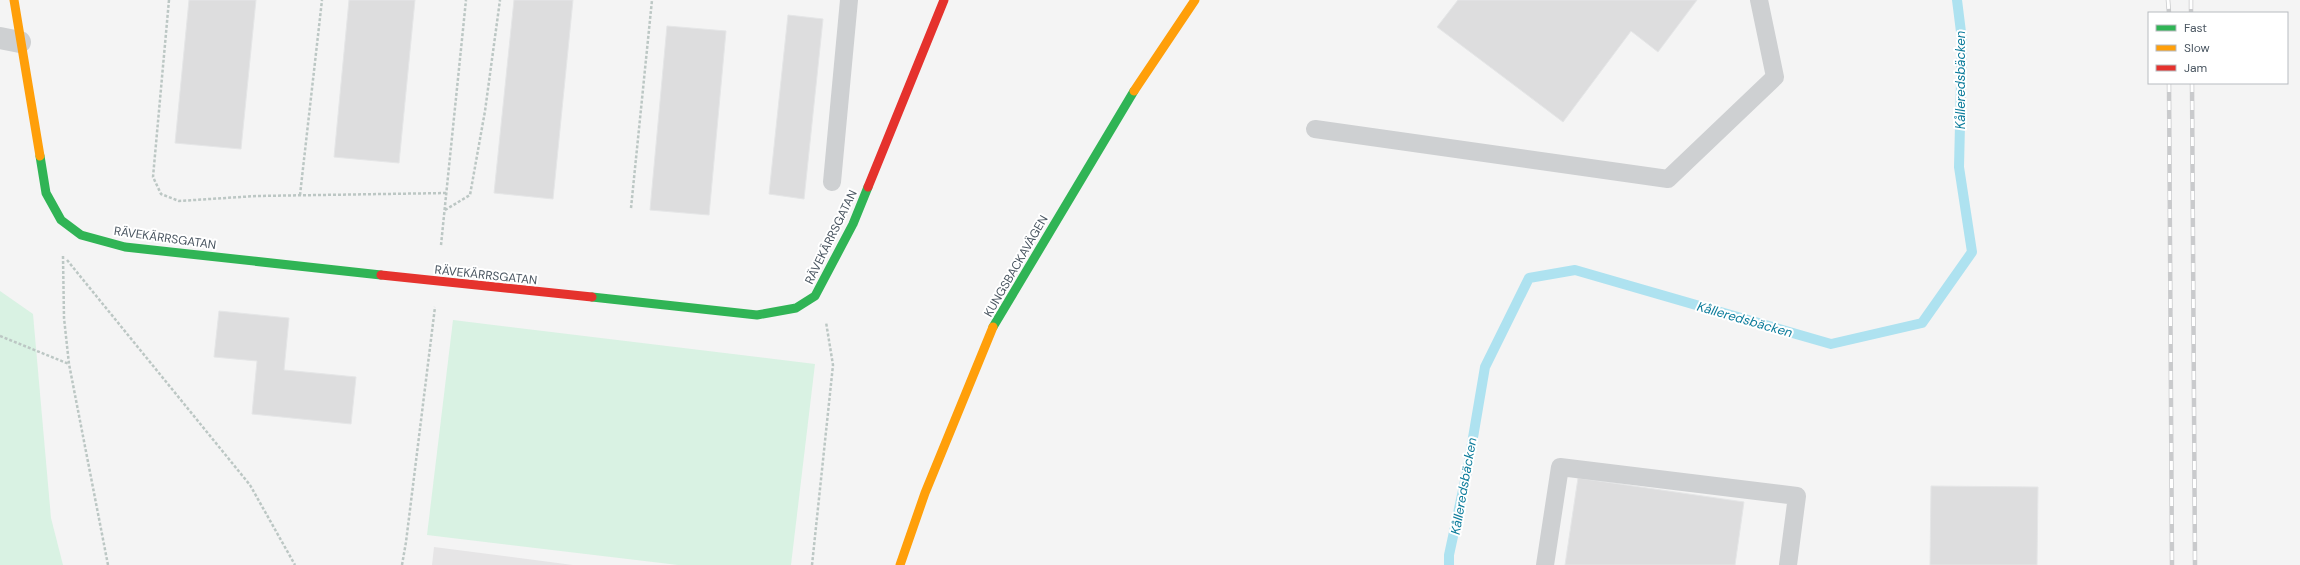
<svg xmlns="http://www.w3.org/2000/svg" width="2300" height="565" font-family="'DM Sans',sans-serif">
<rect width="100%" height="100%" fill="#f4f4f4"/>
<polygon fill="#e6e5e6" points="434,547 573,565 432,565"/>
<g fill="#d9f2e3">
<polygon points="0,291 33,314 51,518 63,565 0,565"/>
<polygon points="453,320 815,364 791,565 678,565 427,535"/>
</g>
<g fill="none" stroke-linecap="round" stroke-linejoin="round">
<polyline stroke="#aee2f0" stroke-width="10" points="1449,565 1449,555 1468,467 1485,367 1529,278 1575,270 1831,344 1922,323 1972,252 1959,167 1962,40 1957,0"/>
</g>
<g fill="#ddddde" stroke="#e5e6e7">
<polygon points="189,0 256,0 241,149 175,143"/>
<polygon points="349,0 415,0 399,163 334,157"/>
<polygon points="514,0 573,0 553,199 494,193"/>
<polygon points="1458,0 1697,0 1658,52 1631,31 1563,122 1437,27"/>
<polygon points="788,15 823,19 804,199 769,194"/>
<polygon points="667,26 726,31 709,215 650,210"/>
<polygon points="219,311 289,318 284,370 356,377 351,424 252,414 257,361 214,357"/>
<polygon points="1578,478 1744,502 1735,565 1565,565"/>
<polygon points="1931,486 2038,487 2037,565 1930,565"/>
</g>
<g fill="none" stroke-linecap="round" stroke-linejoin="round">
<g stroke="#bcc7c4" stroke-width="2.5" stroke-dasharray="3 2" stroke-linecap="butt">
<polyline points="169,0 153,177 161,194 179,201 256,196 447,193"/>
<polyline points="300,195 322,0"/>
<polyline points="631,208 652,0"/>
<polyline points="445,210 470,195 485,111 500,0"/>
<polyline points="441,245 466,0"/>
<polyline points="63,256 64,318 69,364 108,565"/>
<polyline points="67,260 250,485 295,565"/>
<polyline points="0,336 69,364"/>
<polyline points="402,565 406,542 435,307"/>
<polyline points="812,565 833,365 826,322"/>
</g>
<g stroke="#ced0d2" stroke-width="18">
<polyline points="1315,129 1668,179 1775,77 1759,0"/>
<polyline points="832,182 849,0"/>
<polyline points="1545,565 1560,467 1797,496 1788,565"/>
</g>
<polyline stroke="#ced0d2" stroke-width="22" points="0,38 20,42"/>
<g stroke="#30b455" stroke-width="9">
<polyline points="40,156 46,193 61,220 81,235 125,247 381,275"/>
<polyline points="592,297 757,315 796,308 815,296 853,224 868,187"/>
<polyline points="993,327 1134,91"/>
</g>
<g stroke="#ff9f0a" stroke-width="9">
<polyline points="14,0 40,156"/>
<polyline points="1134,91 1195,0"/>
<polyline points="900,565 925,493 993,327"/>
</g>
<g stroke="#e5322d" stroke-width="9">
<polyline points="868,187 944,0"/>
<polyline points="381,275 592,297"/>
</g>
<g stroke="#c9cacc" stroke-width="4.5">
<g id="rail">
<polyline points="2168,0 2169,13"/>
<polyline points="2191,0 2191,13"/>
<polyline points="2169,83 2172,565"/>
<polyline points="2192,83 2195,565"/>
</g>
</g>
<use href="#rail" stroke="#fff" stroke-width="3" stroke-dasharray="9" stroke-linecap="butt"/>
</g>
<g text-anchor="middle" stroke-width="4" stroke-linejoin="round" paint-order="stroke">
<g font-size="12" fill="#4a5661" stroke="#fff">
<text transform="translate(831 237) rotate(-64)" y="4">RÄVEKÄRRSGATAN</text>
<text transform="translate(165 238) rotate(8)" y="4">RÄVEKÄRRSGATAN</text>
<text transform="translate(1016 266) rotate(-60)" y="4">KUNGSBACKAVÄGEN</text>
<text transform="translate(486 275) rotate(6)" y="4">RÄVEKÄRRSGATAN</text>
</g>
<g font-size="13" font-style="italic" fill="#0c7c9b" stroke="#fff">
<text transform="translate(1960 80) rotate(-90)" y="5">Kålleredsbäcken</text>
<text transform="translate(1745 319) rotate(16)" y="5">Kålleredsbäcken</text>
<text transform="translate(1463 486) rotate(-80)" y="5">Kålleredsbäcken</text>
</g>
</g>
<rect x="2148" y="12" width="140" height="72" fill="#ffffff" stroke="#b7bbc0"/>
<rect x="2156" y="25" width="20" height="6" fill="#30b455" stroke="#b7bbc0"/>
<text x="2184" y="32" font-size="12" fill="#4a5661">Fast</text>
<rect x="2156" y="45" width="20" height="6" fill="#ff9f0a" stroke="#b7bbc0"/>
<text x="2184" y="52" font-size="12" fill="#4a5661">Slow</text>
<rect x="2156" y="65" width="20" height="6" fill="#e5322d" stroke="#b7bbc0"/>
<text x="2184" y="72" font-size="12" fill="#4a5661">Jam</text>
</svg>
